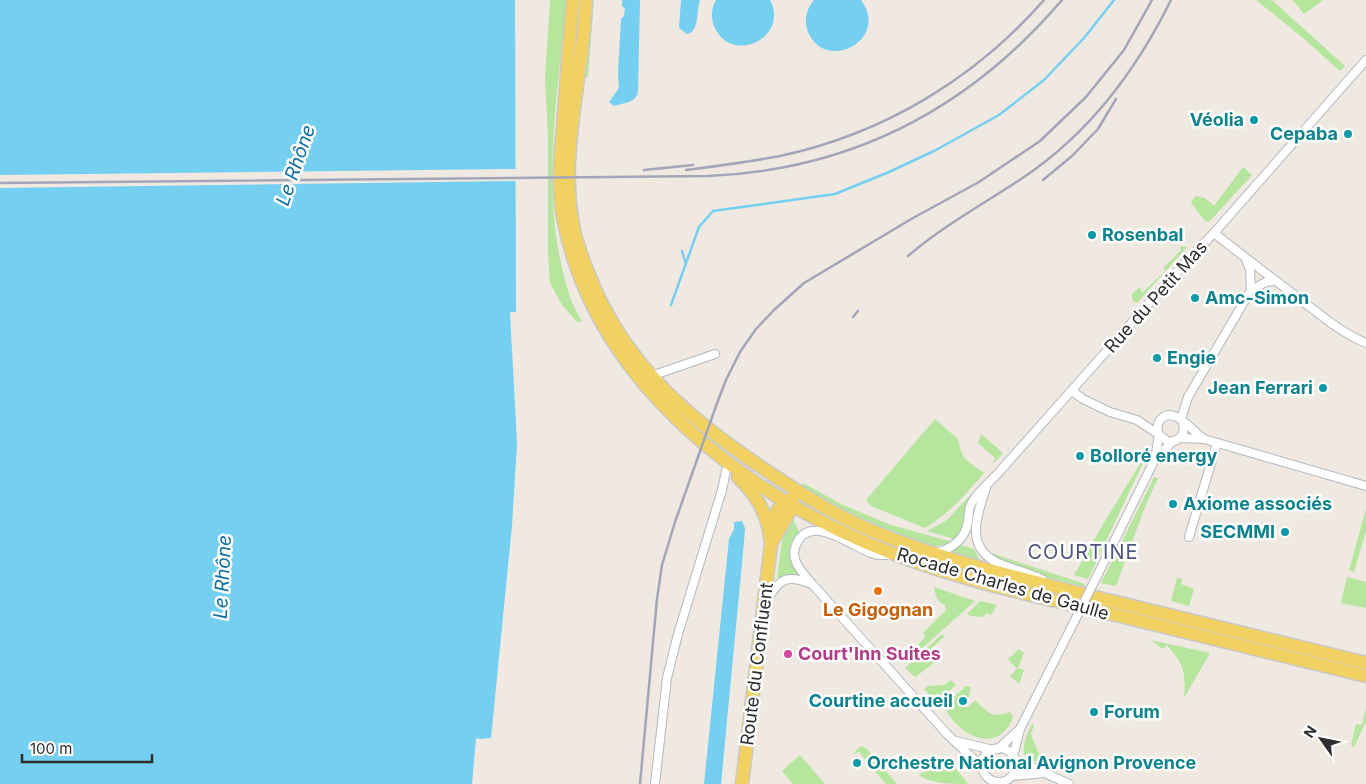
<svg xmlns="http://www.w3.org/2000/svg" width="1366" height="784" font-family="Inter,sans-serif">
<rect width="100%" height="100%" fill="#efe9e1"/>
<g fill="#b6e59e">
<path d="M550,0H567C558,88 541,185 563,272C567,289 572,306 582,321L577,322L562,305L550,283L548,254V136L545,79Z"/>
<polygon points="591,0 594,0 588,77 584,77"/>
<polygon points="1256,0 1272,0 1345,66 1340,71 1303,38"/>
<polygon points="1293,0 1323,0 1304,14"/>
<polygon points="1243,167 1252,175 1209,222 1205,221 1191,203 1195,196 1205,198 1214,206"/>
<polygon points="1181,246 1187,247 1137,303 1134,302 1132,298 1132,294 1140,287 1142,293 1165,271 1164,267 1181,250 1180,248"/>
<path d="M935,419L958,439C962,461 967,460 984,473C965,495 950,513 925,528L871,506L866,500Z"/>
<polygon points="981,434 1003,453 994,463 993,462 995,458 978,443"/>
<polygon points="1143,459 1145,459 1088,579 1074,575 1105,521"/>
<polygon points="1154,477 1158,478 1145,507 1116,586 1101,583"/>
<polygon points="803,483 841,504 888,524 952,542 950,544 931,547 888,532 855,517 801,488"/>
<path d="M972,493C970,497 968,501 966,504C962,516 965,532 954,539L927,531L947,520Z"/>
<polygon points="1366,509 1366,531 1354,572 1349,570"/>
<path d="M793,519L799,532C784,547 788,560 801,574L800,577L780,579L777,577L783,533L789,520Z"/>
<polygon points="874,536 1079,595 1075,601 962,572 872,541"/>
<polygon points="961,545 974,549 980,560 978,562 950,552"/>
<path d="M991,553L1085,584L1084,587C1054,578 1016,571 990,554Z"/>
<polygon points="1347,577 1366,582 1366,608 1341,603"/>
<polygon points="1177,578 1182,579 1181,584 1194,589 1189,606 1171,601"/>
<path d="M934,587L975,601L921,649L917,646L925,637L923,633L946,610L945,605C936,601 936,596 934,587Z"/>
<polygon points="980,601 997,605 991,615 986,613 983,617 970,616 967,614"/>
<polygon points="942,634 945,636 925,654 934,663 915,677 905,668"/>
<path d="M1150,640L1210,653L1184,698C1186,671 1184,665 1167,645L1163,649Z"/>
<polygon points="1019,649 1024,653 1018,668 1024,670 1019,684 1010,676 1017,669 1008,659"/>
<polygon points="951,680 956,685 936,702 924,689 928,686 944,685"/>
<path d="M966,686L971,687L969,697L959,696L958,706L968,707L975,700C988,712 991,719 1010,712L1013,717C998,757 957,735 944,706Z"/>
<polygon points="1366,707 1366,722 1354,747 1351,745 1356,724 1362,725"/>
<path d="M1032,724L1034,725L1031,734L1038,752L1053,763L1031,761L1024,754C1023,743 1027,733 1032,724Z"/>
<polygon points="862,746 867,749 897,784 886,784 859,752 854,754 856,750"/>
<polygon points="800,755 825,784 793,784 782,771"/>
<path d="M948,758L968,784C952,784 931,784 919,775Z"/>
</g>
<g fill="#75cff0">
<polygon points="0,0 515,0 516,312 510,312 517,444 512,526 491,738 480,739 476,738 472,784 0,784"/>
<path d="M622,0H640L638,91C637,103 623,103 614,106L609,102L619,88L618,73L621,19L624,16L625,9L622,6Z"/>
<path d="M681,0H700C696,11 700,31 687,34L679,28Z"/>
<path d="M716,0H770C790,38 730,66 714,26C711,18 711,8 716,0Z"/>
<path d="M814,0H861C891,41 822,75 807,29C804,19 807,8 814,0Z"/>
<polygon points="742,521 745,528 744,542 721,784 704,784 729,539 734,529 734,522"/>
</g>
<polygon fill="#efe9e1" points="518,169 518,181 0,188 0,175"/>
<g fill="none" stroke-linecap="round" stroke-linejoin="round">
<g stroke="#75cff0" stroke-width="2.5">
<polyline points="682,251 686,264"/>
<polyline points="671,305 699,227 713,211 835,194 889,172 934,151 999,115 1044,80 1084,38 1114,0"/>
</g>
<g stroke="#b4b7c1" stroke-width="10">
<g id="minor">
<path d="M1214,233C1243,256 1272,278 1301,300C1322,316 1342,333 1366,343"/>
<polyline points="1251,290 1266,282 1275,281"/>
<polyline points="651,378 657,374 715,354"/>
<polyline points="1072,391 1083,399 1110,412 1137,420 1158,434"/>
<polyline points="1181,419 1188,397 1251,290 1250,269 1246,260"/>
<path d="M1183,423C1186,434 1179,443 1167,441L1158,434C1157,428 1157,423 1161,419C1174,405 1193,432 1204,439L1366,486"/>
<polyline points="1180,438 1204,439"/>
<polyline points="1155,458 1159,435"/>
<path d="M986,488C977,515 964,547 998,563C1012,569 1027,572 1042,579"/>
<polyline points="1189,537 1217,443"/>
<path d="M936,553C950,549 963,541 967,526C969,520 968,513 970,507C975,493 991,482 1000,471L1182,266L1214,233L1366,60"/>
<path d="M889,555C884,555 878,556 874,554C853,548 810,511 796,545C789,560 803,573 813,585L947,734L982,767"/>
<polyline points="1097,576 1155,459 1172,442"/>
<path d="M767,600C780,578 787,574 812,584"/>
<polyline points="956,741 993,750"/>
<circle cx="999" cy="765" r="17"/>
<polyline points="998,749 1020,729"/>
<polyline points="1013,757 1020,729 1072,626"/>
<polyline points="1014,759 1069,784"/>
<polyline points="1012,776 1043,773"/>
<polyline points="655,784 667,678 678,634 722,490 726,471"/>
</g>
</g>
<g stroke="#c9c9c9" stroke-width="15">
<g id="primary">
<path d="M573,0C569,38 567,76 564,114C561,150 556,187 564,222C597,385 747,497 894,554C967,582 1045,598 1120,616C1202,636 1284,656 1366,676"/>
<path d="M586,0C585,16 584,32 582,47C575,108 561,170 574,230C577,244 582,257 587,270C622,363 689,420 770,473C803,495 836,516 873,531C944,561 1020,578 1095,597C1185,619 1276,641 1366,663"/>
<path d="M738,477C758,497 769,516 771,544L742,784"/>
<path d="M770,529C774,518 778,502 791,500"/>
<polyline points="772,542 793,506 792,498"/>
</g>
</g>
<use href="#minor" stroke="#fff" stroke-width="8"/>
<use href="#primary" stroke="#f2d163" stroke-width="12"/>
<g stroke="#a3a6b8" stroke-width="2.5">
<polyline points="644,170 693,165"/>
<path d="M686,170C718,166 749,162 780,156C883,134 975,79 1044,0"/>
<polyline points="1043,180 1072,156 1098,129 1116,99"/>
<path d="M0,183L708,176C851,170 969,109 1062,0"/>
<path d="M908,256C944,225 987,202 1027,175C1091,131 1137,69 1171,0"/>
<polyline points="853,317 858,311"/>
<polyline points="640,784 657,599 662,565 675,522 716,406 726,380 740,352 756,329 774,310 804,283 913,218 979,182 1040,141 1086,97 1124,50 1152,0"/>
</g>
<g stroke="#b4b7c1" stroke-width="10" stroke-linecap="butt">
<polyline id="minor-bridge" points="1072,626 1097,576"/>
</g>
<use href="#minor-bridge" stroke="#fff" stroke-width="8"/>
</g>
<g fill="#0f9aa8" stroke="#fff" stroke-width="2">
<circle cx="1254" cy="120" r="5"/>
<circle cx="1348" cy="134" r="5"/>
<circle cx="1092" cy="235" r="5"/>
<circle cx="1195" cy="298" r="5"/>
<circle cx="1157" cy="358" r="5"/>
<circle cx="1323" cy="388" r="5"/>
<circle cx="1080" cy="456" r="5"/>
<circle cx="1173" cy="504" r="5"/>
<circle cx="1285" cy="532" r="5"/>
<circle cx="963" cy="701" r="5"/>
<circle cx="1094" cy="712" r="5"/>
<circle cx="857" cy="763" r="5"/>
</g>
<circle fill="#e8710a" stroke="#fff" stroke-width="2" cx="878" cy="591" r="5"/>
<circle fill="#d1479c" stroke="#fff" stroke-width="2" cx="788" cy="654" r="5"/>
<g text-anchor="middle" stroke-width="5" stroke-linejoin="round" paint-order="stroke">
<g font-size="18" font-weight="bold" fill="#0d838f" stroke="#fff" text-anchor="start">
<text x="1244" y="126" text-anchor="end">Véolia</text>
<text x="1338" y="140" text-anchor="end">Cepaba</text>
<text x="1102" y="241">Rosenbal</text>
<text x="1205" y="304">Amc-Simon</text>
<text x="1167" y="364">Engie</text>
<text x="1313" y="394" text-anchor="end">Jean Ferrari</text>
<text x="1090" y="462">Bolloré energy</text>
<text x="1183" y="510">Axiome associés</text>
<text x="1275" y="538" text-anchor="end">SECMMI</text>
<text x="953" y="707" text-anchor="end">Courtine accueil</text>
<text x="1104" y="718">Forum</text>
<text x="867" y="769">Orchestre National Avignon Provence</text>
</g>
<g font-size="18" fill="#2e2e2e" stroke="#fff">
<text transform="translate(1156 297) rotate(-48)" y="6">Rue du Petit Mas</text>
<text transform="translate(1003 584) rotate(16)" y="6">Rocade Charles de Gaulle</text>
<text transform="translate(757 664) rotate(-83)" y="6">Route du Confluent</text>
</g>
<g font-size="18" font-weight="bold" fill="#c56008" stroke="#fff">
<text x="878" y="616">Le Gigognan</text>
</g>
<g font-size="18" font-weight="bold" fill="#b23c85" stroke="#fff" text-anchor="start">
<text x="798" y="660">Court'Inn Suites</text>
</g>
<g font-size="19" font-style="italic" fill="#0d6fa3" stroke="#fff">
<text transform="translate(295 165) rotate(-71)" y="7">Le Rhône</text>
<text transform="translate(222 577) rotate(-87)" y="7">Le Rhône</text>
</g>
<g font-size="20" letter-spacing="1" fill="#4d5680" stroke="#fff">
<text x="1083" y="559">COURTINE</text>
</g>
</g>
<g transform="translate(1321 739) rotate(303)" stroke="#ffffff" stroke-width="4" paint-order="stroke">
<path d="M0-4L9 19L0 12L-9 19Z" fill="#2e2e2e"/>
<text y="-8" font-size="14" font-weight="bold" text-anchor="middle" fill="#2e2e2e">N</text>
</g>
<path d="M22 754v8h130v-8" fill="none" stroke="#2e2e2e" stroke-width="2.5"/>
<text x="30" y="754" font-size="15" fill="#2e2e2e" stroke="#ffffff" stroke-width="4" paint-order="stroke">100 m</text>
</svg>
